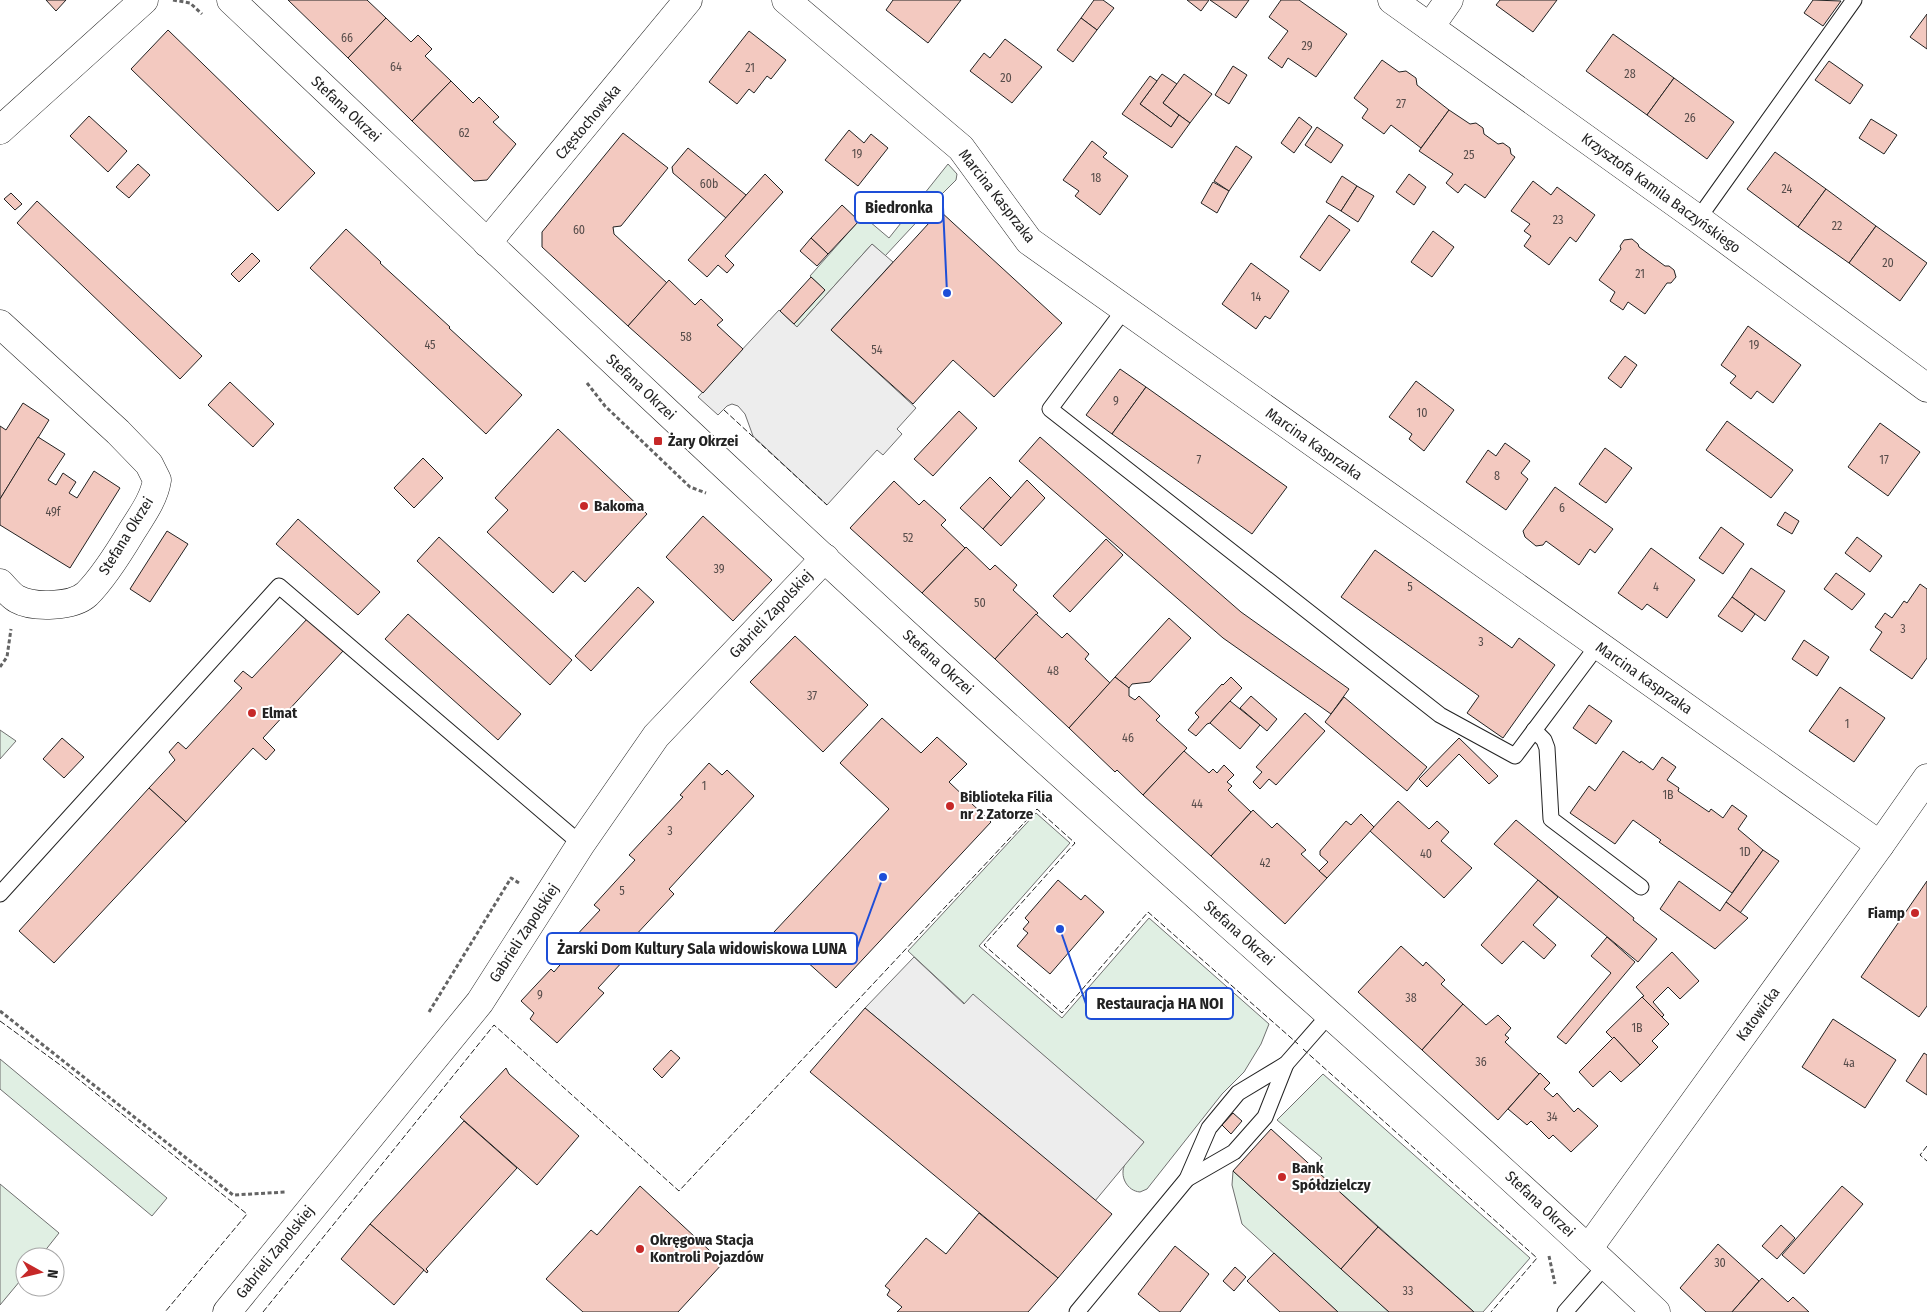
<svg xmlns="http://www.w3.org/2000/svg" width="1927" height="1312" font-family="'Fira Sans Condensed',sans-serif">
<rect width="100%" height="100%" fill="#fff"/>
<g fill="#e0efe3" stroke="#6f6f6f">
<polygon points="948,164 957,174 956,180 938,198 934,197 925,213 885,256 872,244 797,327 794,324 825,290 810,276 863,216 889,238"/>
<polygon points="0,730 16,741 0,759"/>
<path d="M1036,813L1070,843L979,946L1062,1018L1149,918L1269,1024L1261,1044L1244,1072L1222,1094L1147,1189L1140,1192C1127,1191 1119,1176 1125,1164C1129,1156 1138,1149 1144,1142L973,995L965,1004L908,951Z"/>
<polygon points="0,1059 167,1198 152,1216 0,1089"/>
<polygon points="1323,1074 1530,1258 1483,1312 1474,1312 1313,1168 1322,1158 1277,1120"/>
<polygon points="1233,1171 1389,1312 1338,1312 1242,1224 1232,1185"/>
<polygon points="0,1184 59,1233 40,1257 25,1257 25,1275 0,1305"/>
</g>
<g fill="#ededed" stroke="#6f6f6f">
<polygon points="872,244 893,262 831,330 916,408 897,429 902,434 883,455 877,450 827,505 753,436 745,414 738,406 732,404 727,406 718,415 698,397 779,310 797,327"/>
<polygon points="914,957 964,1004 973,994 1144,1142 1095,1201 865,1008"/>
</g>
<g fill="#f3c9c0" stroke="#222">
<polygon points="46,0 66,0 56,11"/>
<polygon points="288,0 367,0 386,18 348,58"/>
<polygon points="893,0 961,0 928,43 886,10"/>
<polygon points="1094,0 1103,0 1114,8 1097,30 1081,18"/>
<polygon points="1187,0 1209,0 1201,11"/>
<polygon points="1210,0 1249,0 1236,18"/>
<polygon points="1281,0 1299,0 1347,34 1316,77 1288,58 1282,68 1268,58 1288,31 1269,17"/>
<polygon points="1500,0 1557,0 1533,32 1496,5"/>
<polygon points="1813,0 1841,1 1823,26 1804,13"/>
<polygon points="1927,14 1927,49 1910,37"/>
<polygon points="386,18 411,42 418,35 432,49 425,56 451,81 412,121 348,58"/>
<polygon points="1081,18 1097,30 1073,62 1057,50"/>
<polygon points="168,30 315,173 278,211 131,69"/>
<polygon points="749,31 786,60 771,79 767,76 754,93 749,89 737,104 709,82"/>
<polygon points="1613,34 1674,78 1647,115 1586,71"/>
<polygon points="1005,39 1042,67 1012,103 970,71 984,53 990,58"/>
<polygon points="1382,60 1399,72 1406,71 1416,78 1417,85 1449,110 1421,148 1391,125 1384,134 1362,118 1368,109 1354,98"/>
<polygon points="1829,61 1863,85 1850,104 1815,80"/>
<polygon points="1233,66 1247,75 1229,104 1215,95"/>
<polygon points="1162,74 1177,84 1163,103 1179,115 1171,127 1140,104"/>
<polygon points="1184,74 1212,94 1190,123 1163,103"/>
<polygon points="1150,76 1157,81 1140,104 1171,127 1179,115 1190,123 1172,148 1122,114"/>
<polygon points="1674,78 1734,122 1707,159 1647,115"/>
<polygon points="451,81 473,103 479,97 499,117 493,122 516,144 487,180 474,181 412,121"/>
<polygon points="1449,110 1470,124 1476,123 1483,128 1484,134 1498,144 1503,143 1510,148 1511,154 1515,157 1485,198 1465,184 1458,193 1446,183 1453,174 1419,151"/>
<polygon points="89,116 127,151 108,172 70,136"/>
<polygon points="1299,117 1312,127 1294,153 1281,143"/>
<polygon points="1871,119 1897,135 1884,154 1859,138"/>
<polygon points="1317,127 1343,145 1331,163 1305,145"/>
<polygon points="849,130 864,143 871,134 888,148 858,186 825,160"/>
<polygon points="623,133 668,168 621,226 613,227 614,234 667,283 628,326 542,247 542,232"/>
<polygon points="1092,141 1107,153 1103,157 1128,176 1100,215 1075,196 1079,191 1063,180"/>
<polygon points="1236,146 1252,157 1229,191 1214,181"/>
<polygon points="688,148 746,195 726,218 673,173 672,167"/>
<polygon points="1775,152 1826,189 1798,227 1747,189"/>
<polygon points="138,164 150,175 129,198 116,187"/>
<polygon points="765,174 783,192 725,256 734,265 727,273 718,265 707,277 688,260"/>
<polygon points="1409,174 1426,187 1414,205 1396,192"/>
<polygon points="1342,176 1357,186 1341,211 1326,202"/>
<polygon points="1533,181 1551,195 1557,187 1595,215 1576,242 1570,237 1549,265 1524,246 1531,236 1524,231 1530,224 1511,211"/>
<polygon points="1213,182 1229,191 1217,213 1201,203"/>
<polygon points="1357,186 1374,196 1358,222 1341,211"/>
<polygon points="1826,189 1876,226 1849,263 1798,227"/>
<polygon points="11,193 22,204 15,210 4,199"/>
<polygon points="37,201 202,356 180,379 17,223"/>
<polygon points="842,205 859,221 828,254 811,238"/>
<polygon points="940,211 1062,323 994,397 953,360 913,404 831,330"/>
<polygon points="1329,215 1350,230 1320,271 1300,257"/>
<polygon points="1876,226 1927,263 1900,301 1849,263"/>
<polygon points="346,229 381,262 380,263 450,327 449,328 522,395 486,434 310,268"/>
<polygon points="1433,231 1454,247 1432,277 1411,262"/>
<polygon points="811,238 828,254 817,266 800,251"/>
<polygon points="1632,239 1638,244 1639,247 1665,266 1669,266 1674,270 1676,277 1671,283 1667,283 1645,314 1628,302 1623,310 1610,301 1615,292 1599,280 1621,249 1620,246 1624,240"/>
<polygon points="252,253 260,261 239,282 231,274"/>
<polygon points="1251,263 1289,291 1270,319 1265,316 1256,329 1222,304"/>
<polygon points="811,277 825,290 794,324 780,311"/>
<polygon points="669,280 695,305 701,299 723,320 717,325 743,349 703,393 628,326"/>
<polygon points="1748,326 1801,365 1773,403 1757,391 1751,399 1730,383 1736,376 1721,365"/>
<polygon points="1625,356 1637,365 1621,388 1608,378"/>
<polygon points="1120,369 1146,387 1112,434 1086,415"/>
<polygon points="1416,381 1454,410 1424,451 1409,439 1412,434 1389,417"/>
<polygon points="230,382 274,424 253,447 208,405"/>
<polygon points="1146,387 1287,487 1252,534 1112,434"/>
<polygon points="23,403 49,420 0,499 0,426 6,430"/>
<polygon points="959,411 977,428 933,476 914,459"/>
<polygon points="1727,421 1793,470 1771,498 1706,450"/>
<polygon points="1880,423 1920,452 1888,496 1848,467"/>
<polygon points="558,429 647,514 585,582 573,571 553,593 487,532 508,510 495,498"/>
<polygon points="38,437 65,454 48,480 56,485 63,473 76,482 69,493 77,498 94,471 120,488 70,568 0,525 0,499"/>
<polygon points="1040,437 1241,612 1349,689 1331,714 1223,638 1019,461"/>
<polygon points="1505,443 1530,461 1521,473 1528,479 1506,510 1466,482 1488,450 1496,456"/>
<polygon points="1605,448 1632,468 1606,503 1579,484"/>
<polygon points="423,458 443,478 414,508 394,488"/>
<polygon points="990,477 1011,498 983,529 960,508"/>
<polygon points="1027,480 1045,498 1001,546 983,529"/>
<polygon points="894,481 919,505 924,500 946,520 941,525 965,548 922,593 850,528"/>
<polygon points="1555,487 1613,529 1595,553 1590,549 1579,565 1546,541 1543,545 1536,546 1525,537 1523,531"/>
<polygon points="1785,512 1799,521 1792,534 1777,525"/>
<polygon points="703,516 772,580 733,621 666,557"/>
<polygon points="298,519 380,592 358,615 276,544"/>
<polygon points="1721,527 1744,544 1723,574 1699,558"/>
<polygon points="167,531 188,544 150,602 130,589"/>
<polygon points="439,537 572,660 550,685 417,561"/>
<polygon points="1857,537 1882,556 1870,572 1845,553"/>
<polygon points="1106,539 1123,555 1070,612 1053,596"/>
<polygon points="966,547 990,570 995,565 1017,585 1013,590 1038,613 995,659 922,593"/>
<polygon points="1651,548 1695,580 1667,618 1647,604 1642,610 1618,593"/>
<polygon points="1375,550 1512,648 1519,638 1555,665 1503,738 1467,713 1479,696 1341,597"/>
<polygon points="1751,568 1785,591 1765,621 1732,597"/>
<polygon points="1836,573 1865,594 1852,610 1824,589"/>
<polygon points="1920,584 1927,589 1927,658 1912,679 1870,650 1882,632 1875,627 1885,613 1892,618 1904,601 1907,603"/>
<polygon points="638,587 654,602 591,671 575,656"/>
<polygon points="1732,597 1755,614 1742,632 1718,616"/>
<polygon points="408,614 521,714 498,740 385,639"/>
<polygon points="1036,614 1062,638 1067,633 1089,654 1085,659 1110,683 1069,728 995,659"/>
<polygon points="308,618 343,651 263,738 275,750 266,760 253,748 186,822 149,788 175,760 169,752 178,742 186,749 242,688 234,681 243,671 252,678"/>
<polygon points="1169,618 1191,638 1150,682 1132,684 1129,688 1115,677"/>
<polygon points="795,636 868,705 823,752 750,682"/>
<polygon points="1804,640 1829,657 1817,676 1792,659"/>
<polygon points="1115,677 1129,688 1129,696 1135,700 1139,696 1160,716 1156,720 1187,748 1143,795 1117,770 1115,772 1069,728"/>
<polygon points="1231,677 1242,688 1210,723 1207,724 1196,736 1188,730 1199,717 1195,713 1222,684 1223,685"/>
<polygon points="1840,687 1885,718 1854,762 1809,731"/>
<polygon points="1251,696 1277,719 1267,731 1240,708"/>
<polygon points="1344,697 1427,767 1407,791 1325,722"/>
<polygon points="1230,701 1260,725 1240,749 1210,723"/>
<polygon points="1589,705 1612,721 1596,744 1573,728"/>
<polygon points="1305,713 1325,731 1276,785 1269,779 1260,789 1253,782 1262,772 1256,767"/>
<polygon points="882,718 921,753 937,737 967,764 949,782 991,822 836,988 774,932 889,809 840,763"/>
<polygon points="62,738 84,757 64,778 43,759"/>
<polygon points="1459,738 1498,776 1489,784 1459,754 1427,787 1419,779"/>
<polygon points="1184,751 1209,773 1213,769 1217,773 1224,765 1234,775 1227,782 1232,786 1228,790 1251,812 1211,856 1143,795"/>
<polygon points="1623,751 1640,763 1641,761 1653,770 1662,757 1676,767 1667,780 1679,788 1678,791 1709,812 1711,809 1723,818 1732,805 1747,816 1738,829 1763,850 1732,893 1659,842 1661,840 1633,820 1615,844 1570,813 1589,786 1595,791"/>
<polygon points="709,763 722,775 727,770 754,796 669,889 674,894 633,938 639,944 598,988 604,993 557,1043 530,1019 534,1013 521,1001 551,969 554,972 565,959 559,954 600,910 594,905 635,860 629,855 683,797 680,795"/>
<polygon points="149,788 186,822 54,963 19,931"/>
<polygon points="1398,801 1429,829 1437,821 1449,832 1441,841 1472,868 1444,898 1370,831"/>
<polygon points="1253,810 1272,828 1277,823 1306,850 1301,854 1327,878 1285,924 1211,856"/>
<polygon points="1361,814 1374,827 1327,878 1319,871 1328,862 1320,855 1320,851 1346,821 1351,825"/>
<polygon points="1516,820 1634,918 1633,920 1657,939 1638,962 1494,844"/>
<polygon points="1763,850 1779,861 1740,913 1726,902"/>
<polygon points="1058,880 1081,900 1085,895 1104,912 1050,974 1017,946 1028,933 1023,929 1029,922 1025,918"/>
<polygon points="1538,880 1558,897 1533,925 1556,945 1544,959 1523,941 1502,964 1481,945"/>
<polygon points="1679,881 1720,911 1726,902 1748,918 1715,949 1660,909"/>
<polygon points="1927,881 1927,1006 1919,1017 1861,977"/>
<polygon points="1607,937 1635,962 1566,1044 1557,1037 1611,973 1591,956"/>
<polygon points="1401,946 1423,966 1426,962 1445,980 1441,984 1463,1004 1422,1050 1358,992"/>
<polygon points="1672,952 1699,981 1680,999 1668,987 1653,1002 1664,1015 1662,1017 1642,997 1644,996 1636,987"/>
<polygon points="1642,997 1669,1024 1652,1041 1658,1047 1640,1065 1614,1037 1613,1039 1606,1032"/>
<polygon points="1463,1004 1486,1025 1498,1015 1511,1028 1505,1035 1509,1038 1505,1042 1539,1074 1498,1120 1422,1050"/>
<polygon points="865,1008 1112,1214 1058,1278 810,1072"/>
<polygon points="1833,1019 1896,1060 1865,1108 1802,1067"/>
<polygon points="1614,1037 1640,1065 1621,1082 1610,1071 1593,1087 1579,1072"/>
<polygon points="671,1050 680,1058 662,1078 653,1069"/>
<polygon points="1924,1053 1927,1055 1927,1095 1906,1081"/>
<polygon points="506,1068 509,1074 579,1136 537,1185 460,1117"/>
<polygon points="1540,1073 1550,1083 1544,1089 1553,1097 1557,1093 1574,1112 1578,1108 1598,1126 1571,1152 1553,1135 1549,1139 1531,1121 1527,1125 1508,1109"/>
<polygon points="1233,1113 1242,1121 1231,1134 1222,1125"/>
<polygon points="464,1121 517,1168 426,1269 428,1271 427,1273 370,1224"/>
<polygon points="1271,1129 1378,1227 1341,1269 1233,1171"/>
<polygon points="640,1186 723,1263 678,1312 583,1312 546,1279 591,1230 597,1235"/>
<polygon points="1842,1186 1863,1204 1804,1274 1782,1255"/>
<polygon points="979,1213 1058,1278 1028,1312 897,1312 902,1307 887,1295 890,1290 885,1286 926,1238 946,1254"/>
<polygon points="370,1224 424,1270 394,1305 341,1259"/>
<polygon points="1781,1225 1795,1238 1777,1259 1762,1246"/>
<polygon points="1378,1227 1474,1312 1389,1312 1341,1269"/>
<polygon points="1718,1244 1759,1281 1732,1312 1706,1312 1680,1288"/>
<polygon points="1175,1246 1209,1274 1180,1312 1160,1312 1138,1294"/>
<polygon points="1274,1253 1338,1312 1280,1312 1247,1281"/>
<polygon points="1235,1267 1246,1277 1234,1291 1223,1281"/>
<polygon points="1762,1278 1788,1302 1793,1297 1809,1312 1732,1312"/>
</g>
<g fill="none" stroke-linecap="round" stroke-linejoin="round">
<g stroke="#222" stroke-width="17">
<g id="lane">
<polyline points="1698,219 1854,0"/>
<polyline points="1124,310 1050,409 1440,715 1515,756 1598,645"/>
<polyline points="1534,730 1544,740 1547,748 1551,819 1641,887"/>
<polyline points="0,894 279,586 581,844"/>
<polyline points="1187,1179 1234,1152 1265,1117 1286,1064"/>
<polyline points="1077,1312 1187,1179 1209,1128 1238,1093 1286,1064 1329,1015"/>
<polyline points="1565,1312 1606,1265"/>
</g>
</g>
<g stroke="#222" stroke-width="29">
<g id="street">
<polyline points="786,0 961,148 1029,241 1880,845"/>
<polyline points="1392,0 1698,219 1927,388"/>
<polyline points="1430,27 1449,0"/>
<polyline points="0,130 144,0"/>
<polyline points="487,243 688,0"/>
<path d="M0,324L118,432L149,464L157,480C154,499 142,515 132,531C120,551 103,578 87,594C73,607 33,608 17,599C11,596 5,588 0,583"/>
<polyline points="227,1312 480,1002 581,844 656,736 825,558"/>
</g>
</g>
<g stroke="#222" stroke-width="29">
<g id="secondary">
<path d="M231,0C462,218 692,438 927,653C1169,874 1417,1088 1656,1312"/>
<polyline points="1588,1249 1880,845 1927,778"/>
</g>
</g>
<g stroke="#646464" stroke-width="3" stroke-dasharray="4 2.5" stroke-linecap="butt">
<polyline points="173,0 190,3 202,14"/>
<polyline points="587,383 605,406 690,487 706,493"/>
<polyline points="0,667 7,657 11,629"/>
<polyline points="0,1011 233,1195 285,1192"/>
<polyline points="429,1012 511,878 519,883"/>
<polyline points="1549,1256 1555,1284"/>
</g>
<use href="#lane" stroke="#fff" stroke-width="15"/>
<use href="#street" stroke="#fff" stroke-width="28"/>
<use href="#secondary" stroke="#fff" stroke-width="28"/>
<g stroke="#222" stroke-width="1" stroke-dasharray="6 2.5" stroke-linecap="butt">
<polyline points="724,410 827,505"/>
<polyline points="0,1021 63,1067 247,1214 165,1312"/>
<polyline points="1303,1049 1537,1258 1491,1312"/>
<polyline points="1927,1146 1920,1155 1927,1161"/>
<polyline points="263,1312 494,1025 679,1191 1037,809 1075,843 984,945 1062,1013 1148,912 1298,1044"/>
</g>
</g>
<g fill="#c62828" stroke="#fff" stroke-width="2">
<rect x="653" y="436" width="10" height="10" rx="2.5"/>
<circle cx="584" cy="506" r="5"/>
<circle cx="252" cy="713" r="5"/>
<circle cx="950" cy="806" r="5"/>
<circle cx="1915" cy="913" r="5"/>
<circle cx="1282" cy="1177" r="5"/>
<circle cx="640" cy="1249" r="5"/>
</g>
<g text-anchor="middle" stroke-width="4" stroke-linejoin="round" paint-order="stroke">
<g font-size="12" fill="#564c4a">
<text x="347" y="42">66</text>
<text x="1307" y="50">29</text>
<text x="396" y="71">64</text>
<text x="750" y="72">21</text>
<text x="1630" y="78">28</text>
<text x="1006" y="82">20</text>
<text x="1401" y="108">27</text>
<text x="1690" y="122">26</text>
<text x="464" y="137">62</text>
<text x="857" y="158">19</text>
<text x="1469" y="159">25</text>
<text x="1096" y="182">18</text>
<text x="709" y="188">60b</text>
<text x="1787" y="193">24</text>
<text x="1558" y="224">23</text>
<text x="1837" y="230">22</text>
<text x="579" y="234">60</text>
<text x="1888" y="267">20</text>
<text x="1640" y="278">21</text>
<text x="1256" y="301">14</text>
<text x="686" y="341">58</text>
<text x="430" y="349">45</text>
<text x="1754" y="349">19</text>
<text x="877" y="354">54</text>
<text x="1116" y="405">9</text>
<text x="1422" y="417">10</text>
<text x="1199" y="464">7</text>
<text x="1884" y="464">17</text>
<text x="1497" y="480">8</text>
<text x="1562" y="512">6</text>
<text x="53" y="516">49f</text>
<text x="908" y="542">52</text>
<text x="719" y="573">39</text>
<text x="1410" y="591">5</text>
<text x="1656" y="591">4</text>
<text x="980" y="607">50</text>
<text x="1903" y="633">3</text>
<text x="1481" y="646">3</text>
<text x="1053" y="675">48</text>
<text x="812" y="700">37</text>
<text x="1847" y="728">1</text>
<text x="1128" y="742">46</text>
<text x="704" y="790">1</text>
<text x="1668" y="799">1B</text>
<text x="1197" y="808">44</text>
<text x="670" y="835">3</text>
<text x="1745" y="856">1D</text>
<text x="1426" y="858">40</text>
<text x="1265" y="867">42</text>
<text x="622" y="895">5</text>
<text x="540" y="999">9</text>
<text x="1411" y="1002">38</text>
<text x="1637" y="1032">1B</text>
<text x="1481" y="1066">36</text>
<text x="1849" y="1067">4a</text>
<text x="1552" y="1121">34</text>
<text x="1720" y="1267">30</text>
<text x="1408" y="1295">33</text>
</g>
<g font-size="15" fill="#222" stroke="#fff">
<text transform="translate(346 109) rotate(43)" y="5">Stefana Okrzei</text>
<text transform="translate(588 122) rotate(-50)" y="5">Częstochowska</text>
<text transform="translate(1661 193) rotate(36)" y="5">Krzysztofa Kamila Baczyńskiego</text>
<text transform="translate(997 196) rotate(52)" y="5">Marcina Kasprzaka</text>
<text transform="translate(641 387) rotate(43)" y="5">Stefana Okrzei</text>
<text transform="translate(1314 444) rotate(35)" y="5">Marcina Kasprzaka</text>
<text transform="translate(126 536) rotate(-58)" y="5">Stefana Okrzei</text>
<text transform="translate(771 614) rotate(-47)" y="5">Gabrieli Zapolskiej</text>
<text transform="translate(938 662) rotate(42)" y="5">Stefana Okrzei</text>
<text transform="translate(1644 678) rotate(35)" y="5">Marcina Kasprzaka</text>
<text transform="translate(524 933) rotate(-57)" y="5">Gabrieli Zapolskiej</text>
<text transform="translate(1239 933) rotate(42)" y="5">Stefana Okrzei</text>
<text transform="translate(1758 1014) rotate(-54)" y="5">Katowicka</text>
<text transform="translate(1540 1204) rotate(43)" y="5">Stefana Okrzei</text>
<text transform="translate(275 1252) rotate(-51)" y="5">Gabrieli Zapolskiej</text>
</g>
<g font-size="15" font-weight="bold" fill="#222" stroke="#fff" text-anchor="start">
<text x="668" y="446">Żary Okrzei</text>
<text x="594" y="511">Bakoma</text>
<text x="262" y="718">Elmat</text>
<text x="960" y="802">Biblioteka Filia<tspan x="960" dy="17">nr 2 Zatorze</tspan></text>
<text x="1905" y="918" text-anchor="end">Fiamp</text>
<text x="1292" y="1173">Bank<tspan x="1292" dy="17">Spółdzielczy</tspan></text>
<text x="650" y="1245">Okręgowa Stacja<tspan x="650" dy="17">Kontroli Pojazdów</tspan></text>
</g>
</g>
<path fill="none" stroke="#1d4ed8" stroke-width="2" d="M947 293L943 207M883 877L857 948M1060 929L1086 1004"/>
<g fill="#1d4ed8" stroke="#fff" stroke-width="2">
<circle cx="947" cy="293" r="5"/>
<circle cx="883" cy="877" r="5"/>
<circle cx="1060" cy="929" r="5"/>
</g>
<g fill="#fff" stroke="#1d4ed8" stroke-width="2">
<rect x="855" y="192" width="88" height="31" rx="5"/>
<rect x="547" y="933" width="310" height="31" rx="5"/>
<rect x="1086" y="988" width="147" height="31" rx="5"/>
</g>
<g font-size="16" text-anchor="middle" font-weight="bold" fill="#222">
<text x="899" y="213">Biedronka</text>
<text x="702" y="954">Żarski Dom Kultury Sala widowiskowa LUNA</text>
<text x="1160" y="1009">Restauracja HA NOI</text>
</g>
<g transform="translate(40 1272) rotate(98)"><circle r="24" fill="#ffffff" stroke="#a7a7a7"/>
<path d="M0-4L9 19L0 12L-9 19Z" fill="#c62828"/>
<text y="-8" font-size="14" font-weight="bold" text-anchor="middle" fill="#222222">N</text>
</g>
</svg>
